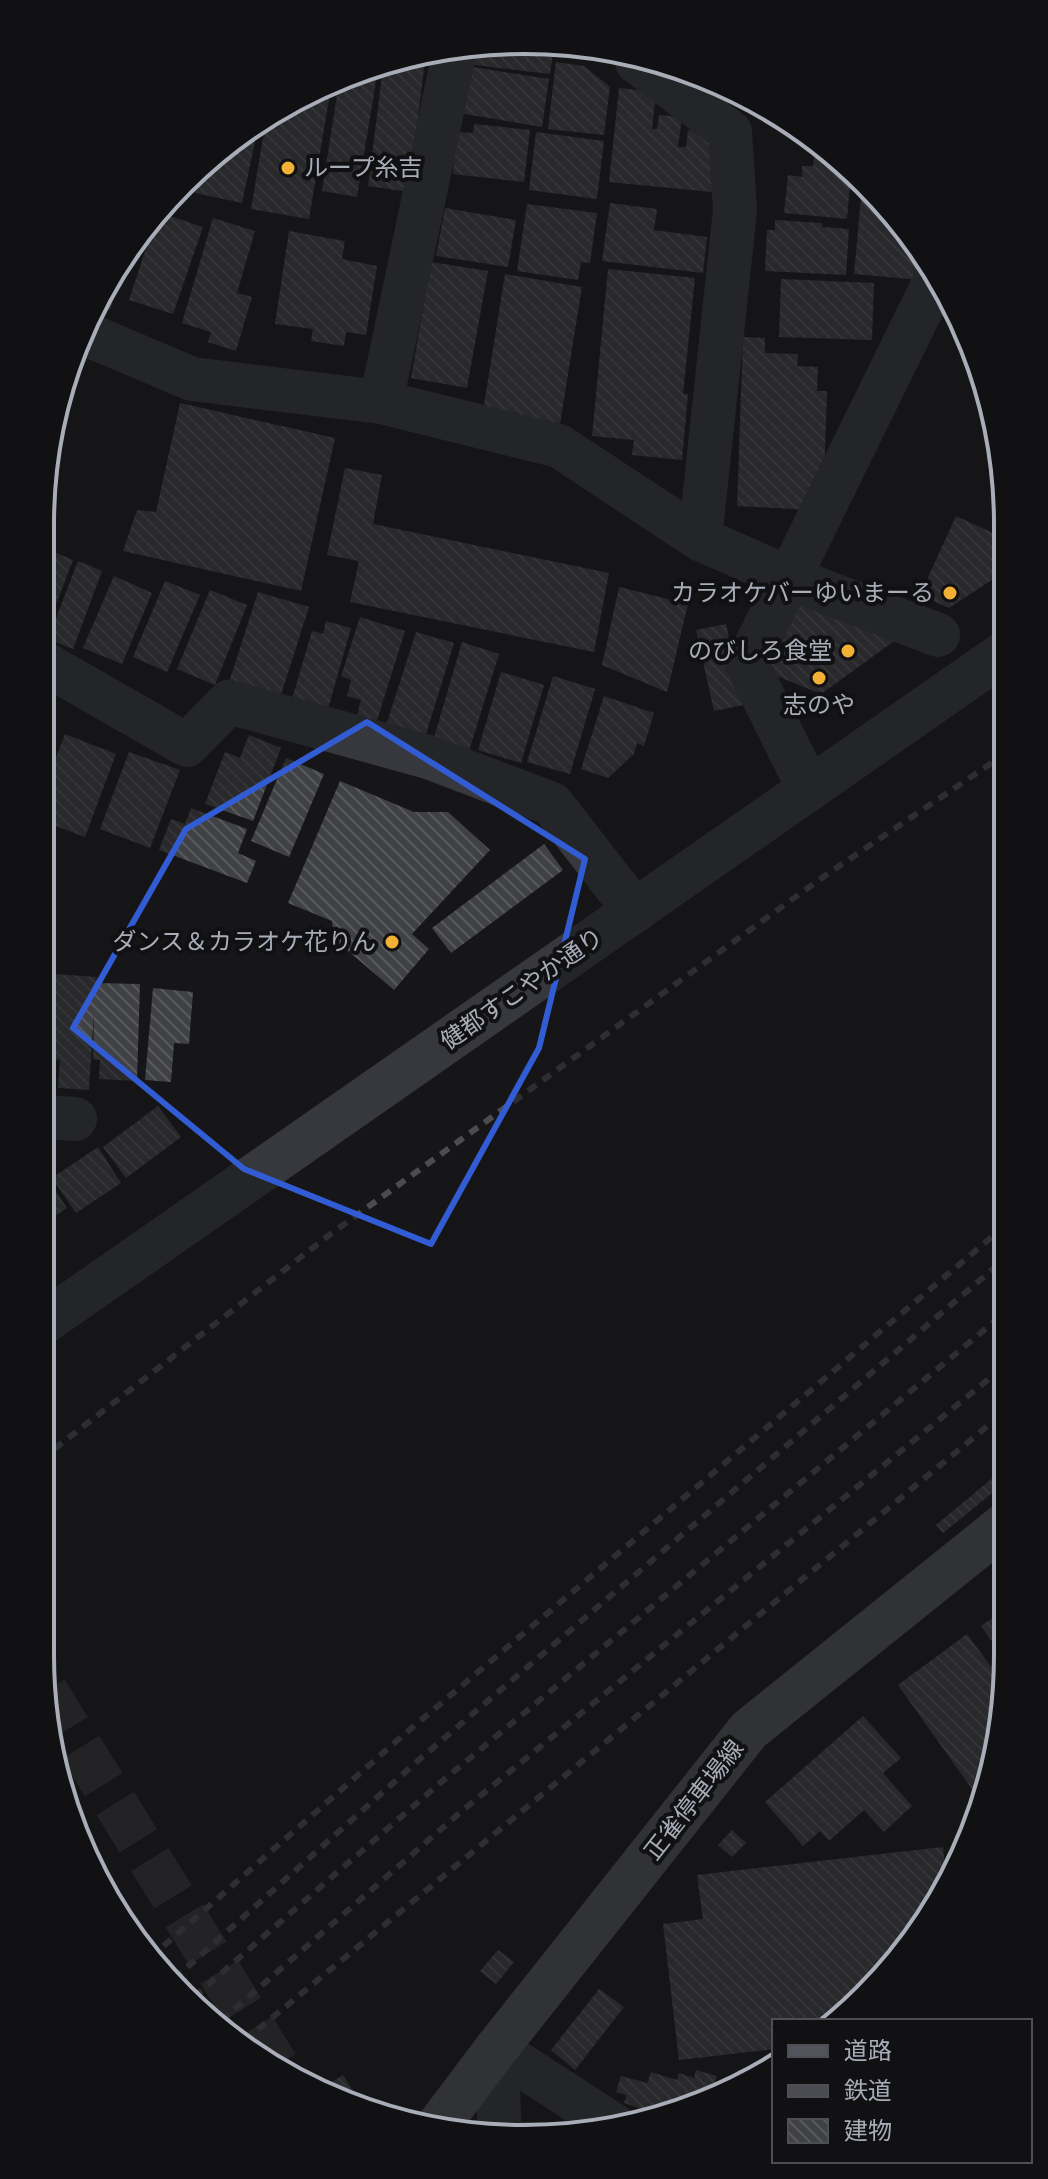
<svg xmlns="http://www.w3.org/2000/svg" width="1048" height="2179" font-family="'Exo 2','Noto Sans JP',sans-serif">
<defs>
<pattern id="building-back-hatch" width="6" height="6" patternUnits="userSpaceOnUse" patternTransform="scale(2)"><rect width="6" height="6" fill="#404145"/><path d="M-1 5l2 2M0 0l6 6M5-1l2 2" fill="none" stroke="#595a5e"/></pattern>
</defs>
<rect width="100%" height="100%" fill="#161618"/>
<g fill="url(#building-back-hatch)">
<polygon points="524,40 554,46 550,74 467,64 468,51"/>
<polygon points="425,60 409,192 368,186 383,68"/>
<polygon points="556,62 584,66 610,87 604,135 548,129"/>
<polygon points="466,66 549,79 542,127 459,113"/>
<polygon points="378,69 357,197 322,191 340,76"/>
<polygon points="693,74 710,77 729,88 718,91 694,78"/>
<polygon points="332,81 309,219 251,209 265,126"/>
<polygon points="619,88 656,92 652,129 657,129 659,115 682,117 678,147 686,147 688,130 719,134 712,192 609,182"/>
<polygon points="474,124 530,130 524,182 453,174 457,132 473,133"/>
<polygon points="257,132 242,203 191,192 195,173"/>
<polygon points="536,132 604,141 597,199 529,190"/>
<polygon points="814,157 836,159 834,174 842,174 850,184 847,219 784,213 788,175 802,177 802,166 813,166"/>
<polygon points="186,179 181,204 169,201 182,181"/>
<polygon points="875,197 908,230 928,264 921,280 854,274 861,198 875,199"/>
<polygon points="610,203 657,209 654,230 707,237 703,273 602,261"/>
<polygon points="527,204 597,213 590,263 581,262 578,280 517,271"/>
<polygon points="445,208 516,220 508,267 436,256"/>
<polygon points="161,213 203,227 173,314 129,300 155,221"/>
<polygon points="213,218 255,231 237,293 252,297 236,351 208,342 211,332 182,323"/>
<polygon points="775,220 822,223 822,227 849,229 846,275 765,271 767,230 775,230"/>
<polygon points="289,231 345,241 342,259 377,266 366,335 346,332 344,346 311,341 313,329 275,324"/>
<polygon points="431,262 488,271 467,388 411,378"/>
<polygon points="124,268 110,310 99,305"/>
<polygon points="608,269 695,278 683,394 688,394 682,460 632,455 634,440 592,436"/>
<polygon points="505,274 582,287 560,424 483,411"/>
<polygon points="781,279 874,283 872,340 779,337"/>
<polygon points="743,337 765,338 765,353 798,354 797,366 818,367 817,391 827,391 824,480 813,510 737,506"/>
<polygon points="180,403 335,438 301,591 123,551 137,510 156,512"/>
<polygon points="345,468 382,475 373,524 609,573 594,652 350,602 359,561 327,555"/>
<polygon points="956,516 1004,538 1004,572 949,608 920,595"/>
<polygon points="40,532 56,540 40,570"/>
<polygon points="54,552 73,560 44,636 40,634 40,586"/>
<polygon points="78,561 102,571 73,649 48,639"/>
<polygon points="114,576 152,593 122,664 83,648"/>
<polygon points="165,581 200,595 167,672 133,657"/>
<polygon points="619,587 688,604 667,692 602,665"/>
<polygon points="791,587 904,634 821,694 757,668"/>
<polygon points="210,590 247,605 215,685 177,669"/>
<polygon points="258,592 309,607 280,698 229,682"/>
<polygon points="360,617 405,631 375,727 356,721 361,700 347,696 351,680 341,676"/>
<polygon points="326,621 351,628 326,716 290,706 312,631 323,634"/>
<polygon points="726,624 744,705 714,711 696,630"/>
<polygon points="416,632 454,643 423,744 384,732"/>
<polygon points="462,642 499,654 469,751 433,741"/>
<polygon points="501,672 544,685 521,763 478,750"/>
<polygon points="553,676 595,689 570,774 527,762"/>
<polygon points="604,696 654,713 644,746 637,743 634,754 608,778 581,769"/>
<polygon points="40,723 54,729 40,764"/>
<polygon points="65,734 116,754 85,837 40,820 40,798"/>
<polygon points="249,735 281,748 253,821 205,804 225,752 240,758"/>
<polygon points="129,752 180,770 150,848 100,829"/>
<polygon points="286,758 324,774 289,857 251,841"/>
<polygon points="340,781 414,812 448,812 490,850 412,934 429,949 394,990 334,939 332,921 288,903"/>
<polygon points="191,808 247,829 238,853 256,861 247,883 159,850 171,819 185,824"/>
<polygon points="544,844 563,870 451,953 432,928"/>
<polygon points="40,973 97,977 96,983 140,984 137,1081 99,1079 100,1060 93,1059 94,1012 89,1090 58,1088 60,1060 40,1058"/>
<polygon points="153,988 193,992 189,1044 174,1043 171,1082 145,1080"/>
<polygon points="158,1106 181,1137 126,1178 103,1147"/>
<polygon points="98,1147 121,1183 76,1213 52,1178"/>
<polygon points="40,1168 67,1208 40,1226"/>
<polygon points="1007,1466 1007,1481 943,1533 936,1525"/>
<polygon points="1008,1607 1008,1655 1007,1662 981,1626"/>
<polygon points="967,1634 1003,1683 979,1799 898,1685"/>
<polygon points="863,1716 901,1758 883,1773 912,1806 884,1832 864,1810 829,1841 820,1831 803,1846 765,1802"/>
<polygon points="732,1830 746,1843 732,1857 718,1845"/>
<polygon points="943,1847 946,1880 888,1974 827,2021 774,2021 774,2049 679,2060 663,1924 703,1919 697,1875"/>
<polygon points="498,1950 514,1962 496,1984 480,1971"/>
<polygon points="599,1989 624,2007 575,2070 551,2050"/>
<polygon points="696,2070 717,2076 710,2097 643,2118 645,2110 624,2103 627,2095 616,2092 621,2076 647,2083 651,2072 677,2080 679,2073 694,2078"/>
<polygon points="738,2070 756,2076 738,2089 716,2096 722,2079 734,2083"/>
<polygon points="343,2075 358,2098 353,2101 326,2091 324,2087"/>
<polygon points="519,2122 569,2122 569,2134 519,2133"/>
</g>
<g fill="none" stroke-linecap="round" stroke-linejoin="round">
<polyline stroke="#333438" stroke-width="44" stroke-dasharray="44 22" stroke-linecap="butt" points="46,1691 282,2074"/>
<g stroke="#37383d" stroke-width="44">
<polyline points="637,62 730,132 735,210 700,539"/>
<polyline points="81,332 192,379 381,402 559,446 700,539 789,578 938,635"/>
<polyline points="381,402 454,54"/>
<polyline points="40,661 187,745 229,702 428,757 552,804 635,911"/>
<polyline points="809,789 747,664 936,279"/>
<polyline points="40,1117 75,1119"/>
<polyline points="40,1325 1004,653"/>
<polyline points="496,2049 615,2126"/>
<polyline points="496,2049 500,2132"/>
</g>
<polyline stroke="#53555c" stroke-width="44" points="435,2130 496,2049 749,1730 1008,1522"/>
<g stroke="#4a4c52" stroke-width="6" stroke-dasharray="10 8" stroke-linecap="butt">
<polyline points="40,1460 328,1236 823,877 1005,754"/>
<polyline points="150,1958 400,1738 1006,1225"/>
<polyline points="174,1979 421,1758 1007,1257"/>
<polyline points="194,1997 440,1783 1007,1311"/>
<polyline points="221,2021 463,1810 1007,1364"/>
<polyline points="244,2041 1007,1410"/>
</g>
</g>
<path d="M0 0H1048V2179H0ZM367,722L585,859L539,1048L431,1244L244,1169L73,1028L186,829Z" fill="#161618" fill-opacity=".55" fill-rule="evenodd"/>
<path fill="none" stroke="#325cd3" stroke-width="6" stroke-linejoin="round" d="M367,722L585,859L539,1048L431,1244L244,1169L73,1028L186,829Z"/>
<g fill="#f2b134" stroke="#111113" stroke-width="3">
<circle cx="288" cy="168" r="8"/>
<circle cx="950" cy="593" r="8"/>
<circle cx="848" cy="651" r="8"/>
<circle cx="819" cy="678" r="8"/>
<circle cx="392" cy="942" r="8"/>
</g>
<g text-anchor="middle" stroke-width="8" stroke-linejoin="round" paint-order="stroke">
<g font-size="24" fill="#a8adb8" stroke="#111113" text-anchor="end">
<text x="304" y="176" text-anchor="start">ループ糸吉</text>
<text x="934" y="601">カラオケバーゆいまーる</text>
<text x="832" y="659">のびしろ食堂</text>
<text x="819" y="713" text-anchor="middle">志のや</text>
<text x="376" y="950">ダンス＆カラオケ花りん</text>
</g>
<g font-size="24" fill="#a8adb8" stroke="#111113">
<text transform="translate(522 989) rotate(-35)" y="8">健都すこやか通り</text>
<text transform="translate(694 1800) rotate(-52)" y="8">正雀停車場線</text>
</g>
</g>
<path d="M0 0H1048V2179H0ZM524 54H524A470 470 0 0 1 994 524V1655A470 470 0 0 1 524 2125H524A470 470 0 0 1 54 1655V524A470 470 0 0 1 524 54Z" fill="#111113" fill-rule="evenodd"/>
<path fill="none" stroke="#a8adb8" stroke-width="4" d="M524 54H524A470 470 0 0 1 994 524V1655A470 470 0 0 1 524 2125H524A470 470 0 0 1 54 1655V524A470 470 0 0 1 524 54Z"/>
<rect x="772" y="2019" width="260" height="144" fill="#111113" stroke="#4d4f55" stroke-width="2"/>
<rect x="788" y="2045" width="40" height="12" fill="#53555c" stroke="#4d4f55" stroke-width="2"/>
<text x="844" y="2059" font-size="24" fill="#a8adb8">道路</text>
<rect x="788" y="2085" width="40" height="12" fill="#4a4c52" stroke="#4d4f55" stroke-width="2"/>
<text x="844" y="2099" font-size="24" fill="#a8adb8">鉄道</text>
<rect x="788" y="2119" width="40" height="24" fill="url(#building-back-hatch)" stroke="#4d4f55" stroke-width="2"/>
<text x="844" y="2139" font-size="24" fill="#a8adb8">建物</text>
</svg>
